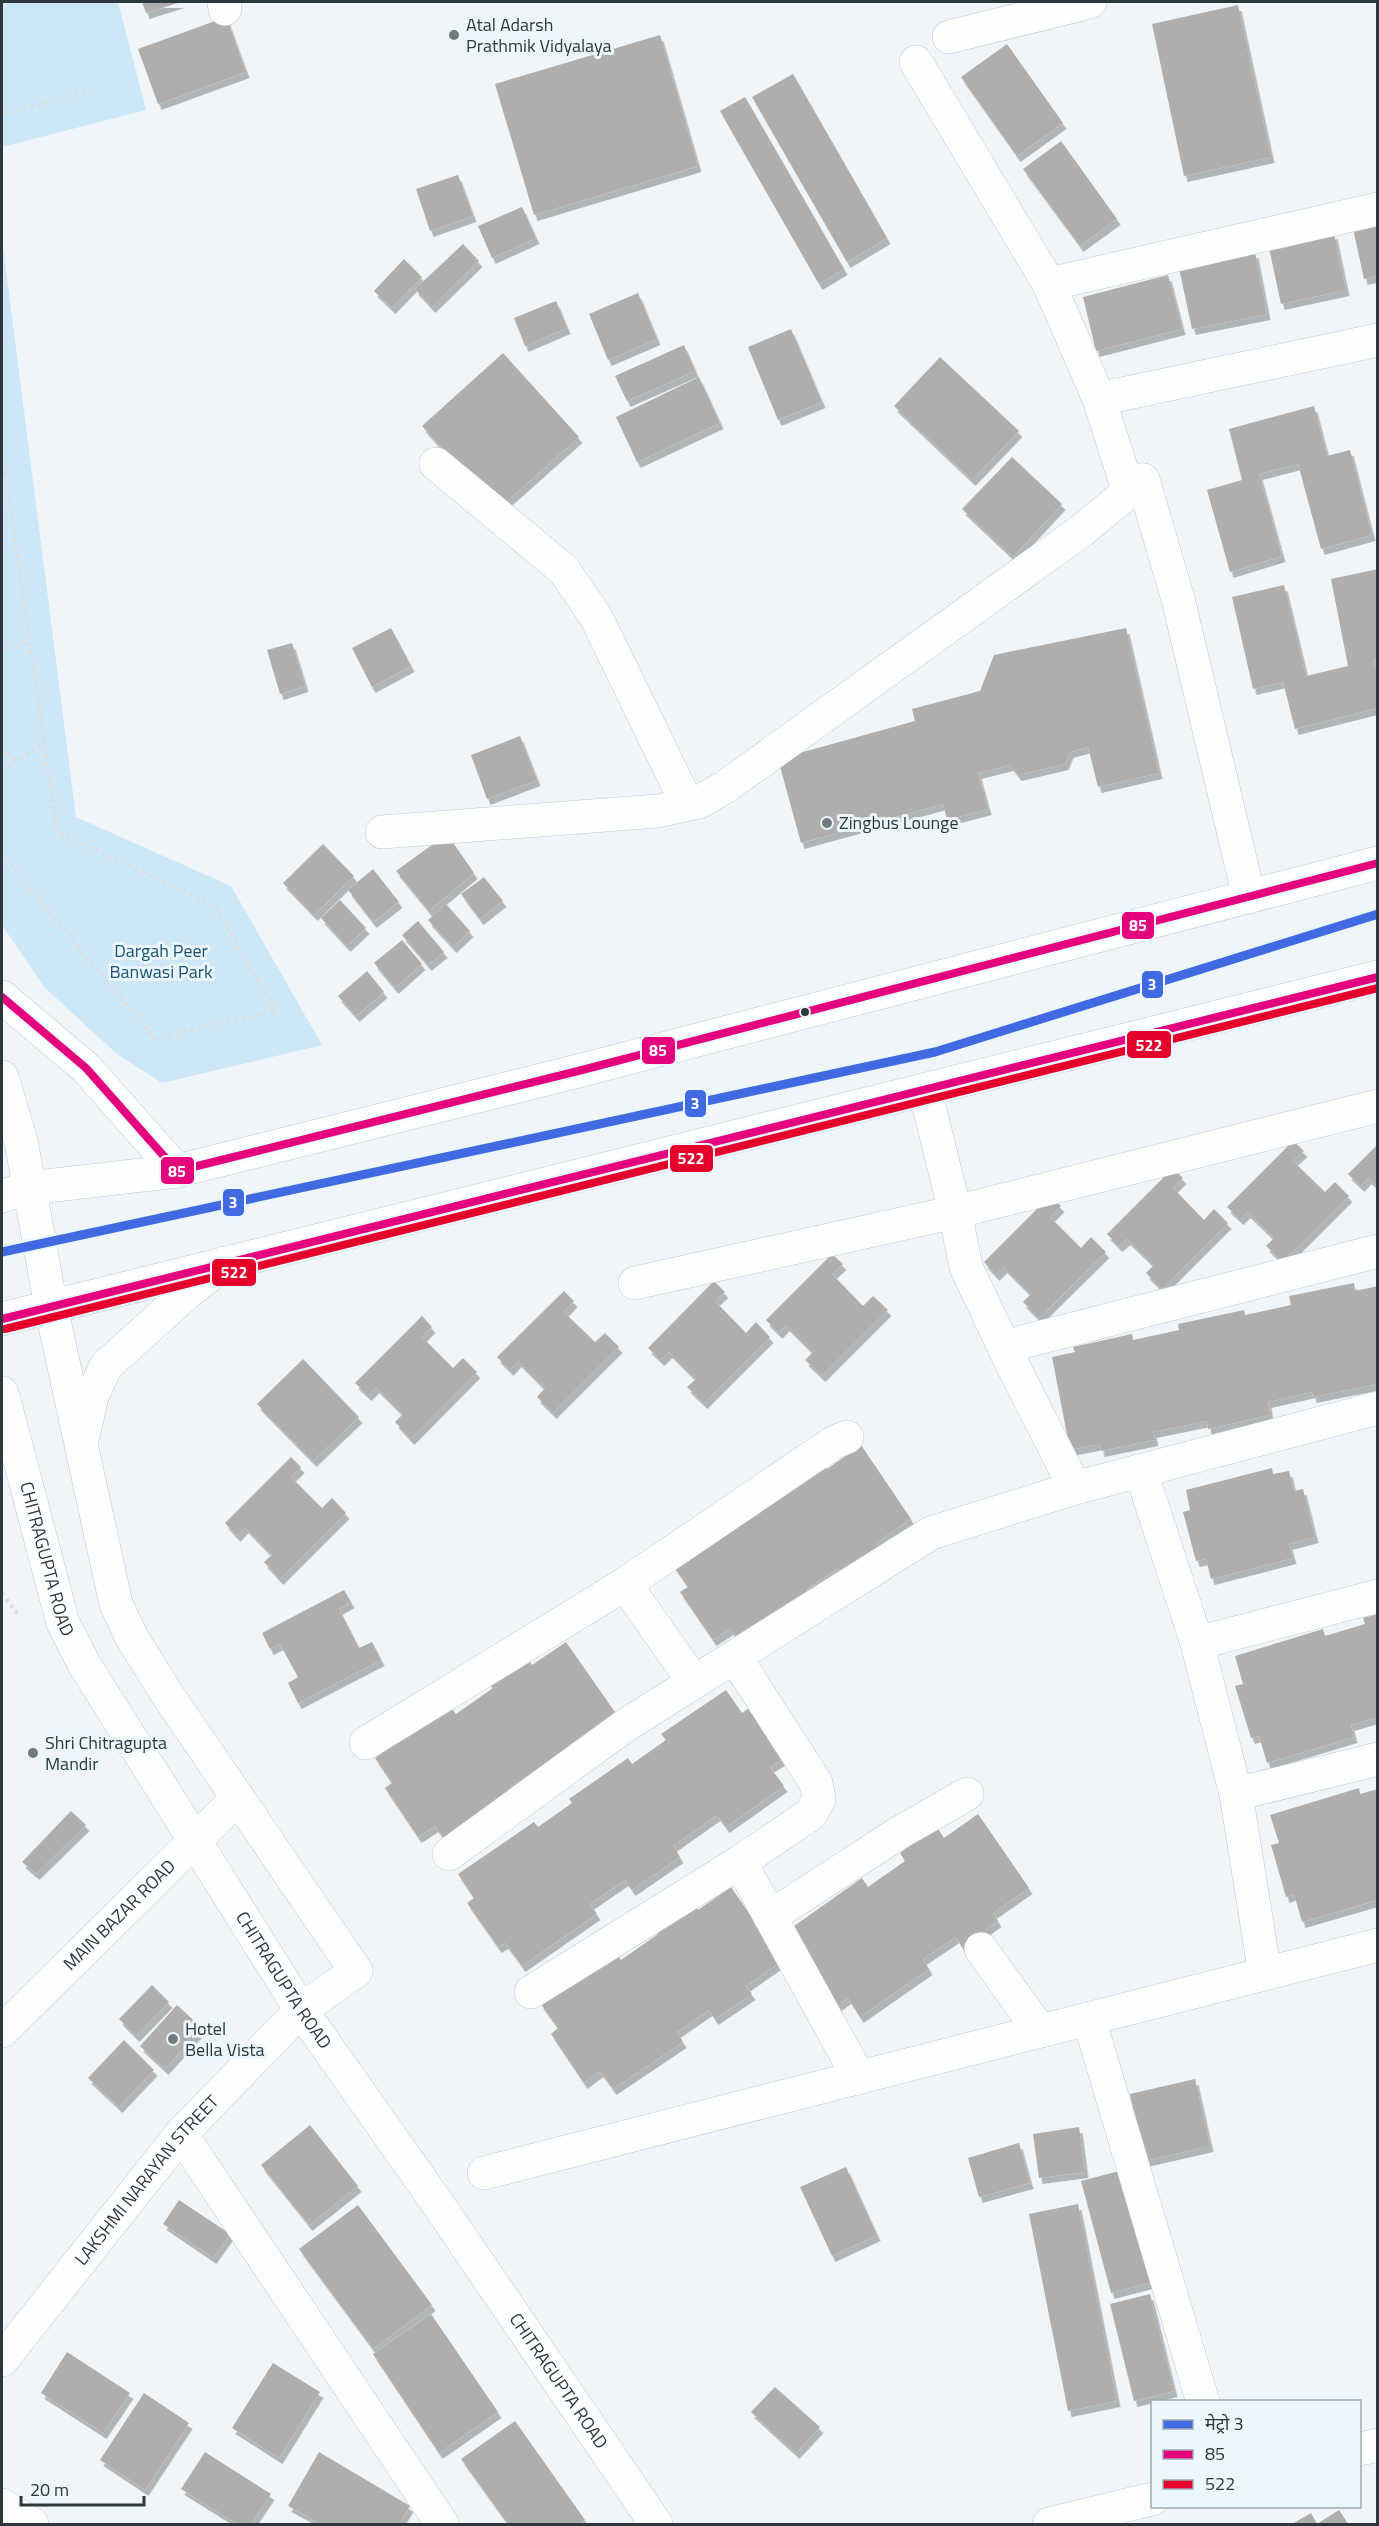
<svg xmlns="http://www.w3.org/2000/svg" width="1379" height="2526" font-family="'Titillium Web','Noto Sans Devanagari',sans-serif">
<defs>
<filter id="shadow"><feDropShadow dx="3.5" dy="6" stdDeviation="0" flood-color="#0004"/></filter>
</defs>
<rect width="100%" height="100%" fill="#eff5f9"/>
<g fill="#cce7f7">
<polygon points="7,2 118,2 146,110 2,147 2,3"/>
<polygon points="2,239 76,817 231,886 322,1045 162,1083 117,1054 45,988 2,925"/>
</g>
<g fill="#b0aead" filter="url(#shadow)">
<polygon points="142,2 181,2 146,13"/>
<polygon points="1238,5 1271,157 1184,176 1152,24"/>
<polygon points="226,17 246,72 158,104 138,49"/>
<polygon points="660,35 698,166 534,215 495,84"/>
<polygon points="1007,44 1063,123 1017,156 961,77"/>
<polygon points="793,74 887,238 847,262 752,97"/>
<polygon points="745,97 844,269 819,284 720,111"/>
<polygon points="1061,141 1117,219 1080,246 1023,169"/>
<polygon points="458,175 473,216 430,231 416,189"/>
<polygon points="522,207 536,238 492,258 478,226"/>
<polygon points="1378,213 1378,276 1364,279 1351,219"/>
<polygon points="1334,233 1346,290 1281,304 1269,248"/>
<polygon points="463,244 479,261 432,307 415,289"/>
<polygon points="1255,252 1267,314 1192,329 1179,268"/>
<polygon points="404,259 422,277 392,308 374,291"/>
<polygon points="1168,275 1182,329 1096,351 1083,297"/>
<polygon points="638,293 657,339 608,360 589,314"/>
<polygon points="556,301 567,328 525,346 514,318"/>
<polygon points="791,329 822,402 778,420 748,347"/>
<polygon points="684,345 695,371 627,401 615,376"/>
<polygon points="503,353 579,437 497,510 422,426"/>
<polygon points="940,357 1019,431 972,480 894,406"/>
<polygon points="699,377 720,423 637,462 616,417"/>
<polygon points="1314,406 1327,456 1350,450 1372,535 1321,549 1298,464 1259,474 1282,556 1230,572 1207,490 1242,480 1229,429"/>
<polygon points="1012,457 1062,504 1013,557 962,509"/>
<polygon points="1378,569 1378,659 1373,660 1378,677 1378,708 1295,729 1283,682 1253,689 1232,597 1284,585 1306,676 1348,666 1331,579"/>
<polygon points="391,628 411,666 372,687 352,648"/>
<polygon points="1126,628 1159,773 1098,787 1088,747 1070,752 1065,764 1018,775 1010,765 978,773 988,809 947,820 943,804 801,843 778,759 915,721 912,709 980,691 994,655"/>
<polygon points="292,643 305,686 280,694 267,650"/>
<polygon points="520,736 537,780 487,799 471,755"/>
<polygon points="447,834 474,873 429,911 396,871"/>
<polygon points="323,844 354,876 314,915 283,883"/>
<polygon points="373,869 399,902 373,922 348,890"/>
<polygon points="484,877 503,901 480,919 461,894"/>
<polygon points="340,900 366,928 347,946 321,918"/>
<polygon points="446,904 470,931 453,947 428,920"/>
<polygon points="418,921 444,952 428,965 402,935"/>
<polygon points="402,940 422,964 395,988 374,963"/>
<polygon points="367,971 384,992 356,1016 338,996"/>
<polygon points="1293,1141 1304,1151 1293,1161 1325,1192 1335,1182 1349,1196 1283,1262 1266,1246 1274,1238 1247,1212 1240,1219 1227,1207"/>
<polygon points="1378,1144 1378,1187 1368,1178 1361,1186 1348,1174"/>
<polygon points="1173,1168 1183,1178 1173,1188 1204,1220 1214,1209 1228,1223 1162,1289 1146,1273 1154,1265 1127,1239 1119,1246 1107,1234"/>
<polygon points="1050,1196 1061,1206 1050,1217 1081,1248 1091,1237 1106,1252 1039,1318 1023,1302 1031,1294 1004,1267 996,1275 984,1262"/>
<polygon points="832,1254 843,1264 832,1274 863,1306 873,1296 888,1310 822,1376 805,1360 813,1352 786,1325 779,1333 766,1320"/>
<polygon points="714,1281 725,1292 715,1301 746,1333 756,1322 770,1337 704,1403 687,1387 696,1379 669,1352 661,1360 648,1348"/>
<polygon points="1354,1283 1355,1291 1378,1286 1378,1384 1313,1397 1312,1392 1268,1402 1270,1415 1208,1429 1207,1421 1153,1432 1155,1440 1101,1451 1100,1444 1070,1450 1052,1357 1075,1352 1073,1347 1132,1334 1133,1340 1179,1330 1178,1324 1244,1310 1245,1315 1291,1305 1289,1296"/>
<polygon points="564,1291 574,1301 564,1312 595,1342 605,1333 619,1347 553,1413 537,1397 545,1388 518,1361 510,1370 497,1357"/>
<polygon points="422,1316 432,1327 422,1337 453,1368 463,1358 477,1372 411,1439 395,1422 403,1414 376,1387 368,1395 355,1383"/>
<polygon points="303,1359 359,1417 313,1461 257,1404"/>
<polygon points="861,1445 911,1519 876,1543 882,1551 845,1577 838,1568 806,1590 813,1599 743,1647 730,1629 713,1640 680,1592 688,1587 670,1561 820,1457 827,1469"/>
<polygon points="291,1457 301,1467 291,1477 322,1508 332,1498 346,1513 280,1579 264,1562 272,1555 245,1527 237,1536 225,1523"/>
<polygon points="1272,1468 1273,1474 1289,1471 1294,1491 1303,1489 1315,1537 1289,1544 1293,1558 1211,1579 1206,1559 1196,1561 1183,1512 1190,1510 1186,1490"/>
<polygon points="344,1590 351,1602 339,1609 359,1648 372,1642 381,1660 298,1703 288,1683 298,1677 280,1644 270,1649 262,1633"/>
<polygon points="1378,1614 1378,1717 1351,1725 1354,1737 1267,1763 1259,1736 1251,1738 1235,1686 1243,1684 1235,1656 1323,1629 1325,1636 1365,1624 1363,1618"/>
<polygon points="566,1642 617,1715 550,1774 543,1765 511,1787 517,1796 448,1844 435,1826 418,1837 385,1788 392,1783 375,1758 450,1706 456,1714 493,1688 487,1680 525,1654 532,1665"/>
<polygon points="726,1690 742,1713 752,1706 786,1757 770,1767 784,1786 726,1827 717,1815 673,1846 680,1857 632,1890 625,1880 590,1904 597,1914 522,1966 505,1943 498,1947 467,1903 474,1898 458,1874 534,1822 538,1827 572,1803 569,1799 628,1758 632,1764 666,1740 661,1734"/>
<polygon points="1359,1788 1360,1794 1378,1789 1378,1900 1302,1922 1294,1894 1286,1897 1271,1845 1279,1843 1270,1815"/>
<polygon points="71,1811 86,1825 36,1874 22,1862"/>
<polygon points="978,1814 1029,1888 993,1913 998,1921 962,1947 956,1937 923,1959 929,1969 860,2017 848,1998 831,2010 787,1931 862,1878 868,1887 905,1861 900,1853 937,1827 944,1838"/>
<polygon points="731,1887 782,1961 746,1986 752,1994 715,2019 709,2010 677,2032 683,2042 613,2089 600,2071 584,2083 551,2034 558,2028 540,2003 615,1951 621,1960 658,1934 652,1926 690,1899 698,1910"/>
<polygon points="152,1985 169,2002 136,2036 119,2019"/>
<polygon points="177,2005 202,2028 165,2069 140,2046"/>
<polygon points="124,2040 154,2070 119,2107 88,2078"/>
<polygon points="1195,2079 1210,2146 1144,2161 1130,2094"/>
<polygon points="310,2125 358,2186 309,2225 261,2165"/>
<polygon points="1079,2127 1085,2172 1039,2178 1033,2134"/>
<polygon points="1019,2143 1030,2183 979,2197 968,2158"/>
<polygon points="846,2167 877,2235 832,2256 800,2187"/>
<polygon points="1123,2170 1153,2282 1111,2293 1081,2181"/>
<polygon points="179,2200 230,2234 213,2258 163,2224"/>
<polygon points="1078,2204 1117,2401 1068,2411 1029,2214"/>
<polygon points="358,2205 432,2305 373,2349 299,2249"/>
<polygon points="1150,2294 1174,2391 1134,2401 1110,2304"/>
<polygon points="431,2314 498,2412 439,2453 373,2354"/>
<polygon points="67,2352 130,2393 103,2433 41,2393"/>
<polygon points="273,2363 320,2392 279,2458 232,2428"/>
<polygon points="775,2387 820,2427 796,2453 751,2412"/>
<polygon points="144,2393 189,2423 145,2490 100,2460"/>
<polygon points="515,2421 585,2520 580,2524 508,2524 461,2459"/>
<polygon points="205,2452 271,2494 251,2524 237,2524 181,2489"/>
<polygon points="319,2452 410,2506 399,2524 321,2524 288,2506"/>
<polygon points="1339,2510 1348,2524 1292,2524 1311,2513 1317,2524"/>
</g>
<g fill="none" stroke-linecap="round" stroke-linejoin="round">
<g stroke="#c0c8cc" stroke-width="34">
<g id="minor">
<polyline points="224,2 225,9"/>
<polyline points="949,37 1090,2"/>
<polyline points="916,62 1049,284 1099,399 1378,340"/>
<polyline points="1049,284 1378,209"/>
<polyline points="1099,399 1125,480 1143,480 1178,599 1249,897"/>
<polyline points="436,464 564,570 596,617 687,804"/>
<polyline points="382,832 658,811 699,802 725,787 1081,531 1143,480"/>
<polyline points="635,1283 955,1212 925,1090"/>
<polyline points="1010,1360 966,1267 955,1212 1378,1106"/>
<polyline points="1141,1472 1197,1643 1236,1794 1265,1974"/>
<polyline points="1075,1488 1010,1360 1012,1351 1022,1342 1378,1251"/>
<polyline points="625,1584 833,1443 847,1437"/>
<polyline points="1197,1643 1378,1596"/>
<polyline points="366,1743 625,1584 694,1682"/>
<polyline points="1236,1794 1378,1759"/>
<polyline points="449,1854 626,1725 931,1533 1075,1488 1378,1408"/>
<polyline points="740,1862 859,2078"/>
<polyline points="770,1917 897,1834 967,1794"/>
<polyline points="981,1949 1040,2031"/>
<polyline points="531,1992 740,1862 811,1814 819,1799 816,1783 735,1657"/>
<polyline points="1089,2019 1203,2402"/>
<polyline points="181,2134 442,2524"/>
<polyline points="484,2173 1378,1945"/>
<path id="s1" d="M2,2360L181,2134L301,2010L356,1971"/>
<polyline points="1360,2449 1378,2445"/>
<polyline points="2,2505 32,2524"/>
<polyline points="1049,2524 1152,2499"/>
</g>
</g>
<g stroke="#c0c8cc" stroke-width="34">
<g id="tertiary">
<polyline points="2,1077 21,1141 51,1307 116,1604 132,1638 169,1697 356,1971"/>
<path id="s2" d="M2,1393L63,1623L84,1664L301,2010L438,2204L656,2524"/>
<polyline points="83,1436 92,1396 106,1366 188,1292 225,1263"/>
<path id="s3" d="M2,2031L238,1798"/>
</g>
</g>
<g stroke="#c0c8cc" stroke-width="34">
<g id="secondary">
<polyline points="2,997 86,1068 177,1171"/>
<polyline points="2,1196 29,1188 177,1171 582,1070 1378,863"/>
<polyline points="2,1319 1378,977"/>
</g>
</g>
<g stroke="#dbdddf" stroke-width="4" stroke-dasharray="3 4.5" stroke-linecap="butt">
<polyline points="2,114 91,91"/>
<polyline points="2,450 57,832 215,906 275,1011 154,1038 2,854"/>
<polyline points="2,650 29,642"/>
<polyline points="2,746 17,762"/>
<polyline points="2,773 44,741"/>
<polyline points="2,1593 17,1613 22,1613"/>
</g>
<use href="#minor" stroke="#fdfefe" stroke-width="33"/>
<use href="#tertiary" stroke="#fdfefe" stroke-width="33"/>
<use href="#secondary" stroke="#fdfefe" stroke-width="33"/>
<g stroke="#ebf6fd" stroke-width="12">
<g id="bus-1">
<polyline points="2,997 86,1068 177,1171 582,1070 1378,863"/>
<polyline points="2,1319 1378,977"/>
</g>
</g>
<g stroke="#ebf6fd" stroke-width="12">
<polyline id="bus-2" points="5,1329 1378,988"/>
</g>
<use href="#bus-1" stroke="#e5007d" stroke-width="8"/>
<use href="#bus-2" stroke="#e4002b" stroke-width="8"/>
<g stroke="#ebf6fd" stroke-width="14">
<polyline id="metro-1" points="2,1252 935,1052 1378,914"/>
</g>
<use href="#metro-1" stroke="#4169e1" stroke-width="9"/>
</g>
<g fill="#707a7f" stroke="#ebf6fd" stroke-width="2">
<circle cx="454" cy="35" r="6"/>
<circle cx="827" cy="823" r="6"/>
<circle cx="33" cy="1753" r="6"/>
<circle cx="173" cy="2039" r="6"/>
</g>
<circle fill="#2c373e" stroke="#ebf6fd" stroke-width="2" cx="805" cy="1012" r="5"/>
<g text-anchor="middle" stroke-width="6" stroke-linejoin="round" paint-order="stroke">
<g font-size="18" fill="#2c373e" stroke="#ebf6fd" text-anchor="start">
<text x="466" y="31">Atal Adarsh<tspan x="466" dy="21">Prathmik Vidyalaya</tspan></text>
<text x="839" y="829">Zingbus Lounge</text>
<text x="45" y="1749">Shri Chitragupta<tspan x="45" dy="21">Mandir</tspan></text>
<text x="185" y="2035">Hotel<tspan x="185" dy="21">Bella Vista</tspan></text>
</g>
<g font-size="18" fill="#185472" stroke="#ebf6fd">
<text x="161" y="957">Dargah Peer<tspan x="161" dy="21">Banwasi Park</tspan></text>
</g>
<g font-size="18" fill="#2c373e" stroke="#ebf6fd">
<text dy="6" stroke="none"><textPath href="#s2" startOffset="172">CHITRAGUPTA ROAD</textPath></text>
<text dy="6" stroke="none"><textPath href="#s3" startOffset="165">MAIN BAZAR ROAD</textPath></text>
<text dy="6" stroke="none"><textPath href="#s2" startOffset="658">CHITRAGUPTA ROAD</textPath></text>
<text dy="6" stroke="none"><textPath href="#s1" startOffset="231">LAKSHMI NARAYAN STREET</textPath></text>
<text dy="6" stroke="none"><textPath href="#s2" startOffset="1144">CHITRAGUPTA ROAD</textPath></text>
</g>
</g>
<g stroke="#ebf6fd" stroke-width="2">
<rect x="1121" y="911" width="34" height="29" rx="6" fill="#e5007d"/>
<rect x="1141" y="970" width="23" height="29" rx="6" fill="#4169e1"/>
<rect x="1126" y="1030" width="46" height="29" rx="6" fill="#e4002b"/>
<rect x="641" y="1036" width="35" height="29" rx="6" fill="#e5007d"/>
<rect x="684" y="1089" width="23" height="29" rx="6" fill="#4169e1"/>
<rect x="669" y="1144" width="45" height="29" rx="6" fill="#e4002b"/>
<rect x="160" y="1156" width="35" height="29" rx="6" fill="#e5007d"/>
<rect x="222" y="1188" width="23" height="29" rx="6" fill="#4169e1"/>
<rect x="211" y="1258" width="46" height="29" rx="6" fill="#e4002b"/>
</g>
<g font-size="16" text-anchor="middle" font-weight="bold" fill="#fff">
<text x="1138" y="931">85</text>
<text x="1152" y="990">3</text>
<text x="1149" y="1051">522</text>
<text x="658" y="1056">85</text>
<text x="695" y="1109">3</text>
<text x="691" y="1164">522</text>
<text x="177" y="1177">85</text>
<text x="233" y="1208">3</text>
<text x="234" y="1278">522</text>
</g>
<rect width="1379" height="2526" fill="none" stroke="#2c373e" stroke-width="6"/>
<rect x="1151" y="2400" width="210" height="108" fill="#ebf6fd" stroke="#9faab1" stroke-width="1.5"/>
<rect x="1163" y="2420" width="30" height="9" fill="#4169e1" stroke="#9faab1" stroke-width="1.5"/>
<text x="1205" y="2430" font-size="18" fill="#2c373e">मेट्रो 3</text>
<rect x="1163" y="2450" width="30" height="9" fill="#e5007d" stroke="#9faab1" stroke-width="1.5"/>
<text x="1205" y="2460" font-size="18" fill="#2c373e">85</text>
<rect x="1163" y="2480" width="30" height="9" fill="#e4002b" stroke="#9faab1" stroke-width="1.5"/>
<text x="1205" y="2490" font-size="18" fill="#2c373e">522</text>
<path d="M21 2496v9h123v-9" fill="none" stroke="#2c373e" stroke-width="3"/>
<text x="30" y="2496" font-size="18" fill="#2c373e" stroke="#ebf6fd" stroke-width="4.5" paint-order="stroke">20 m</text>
</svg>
